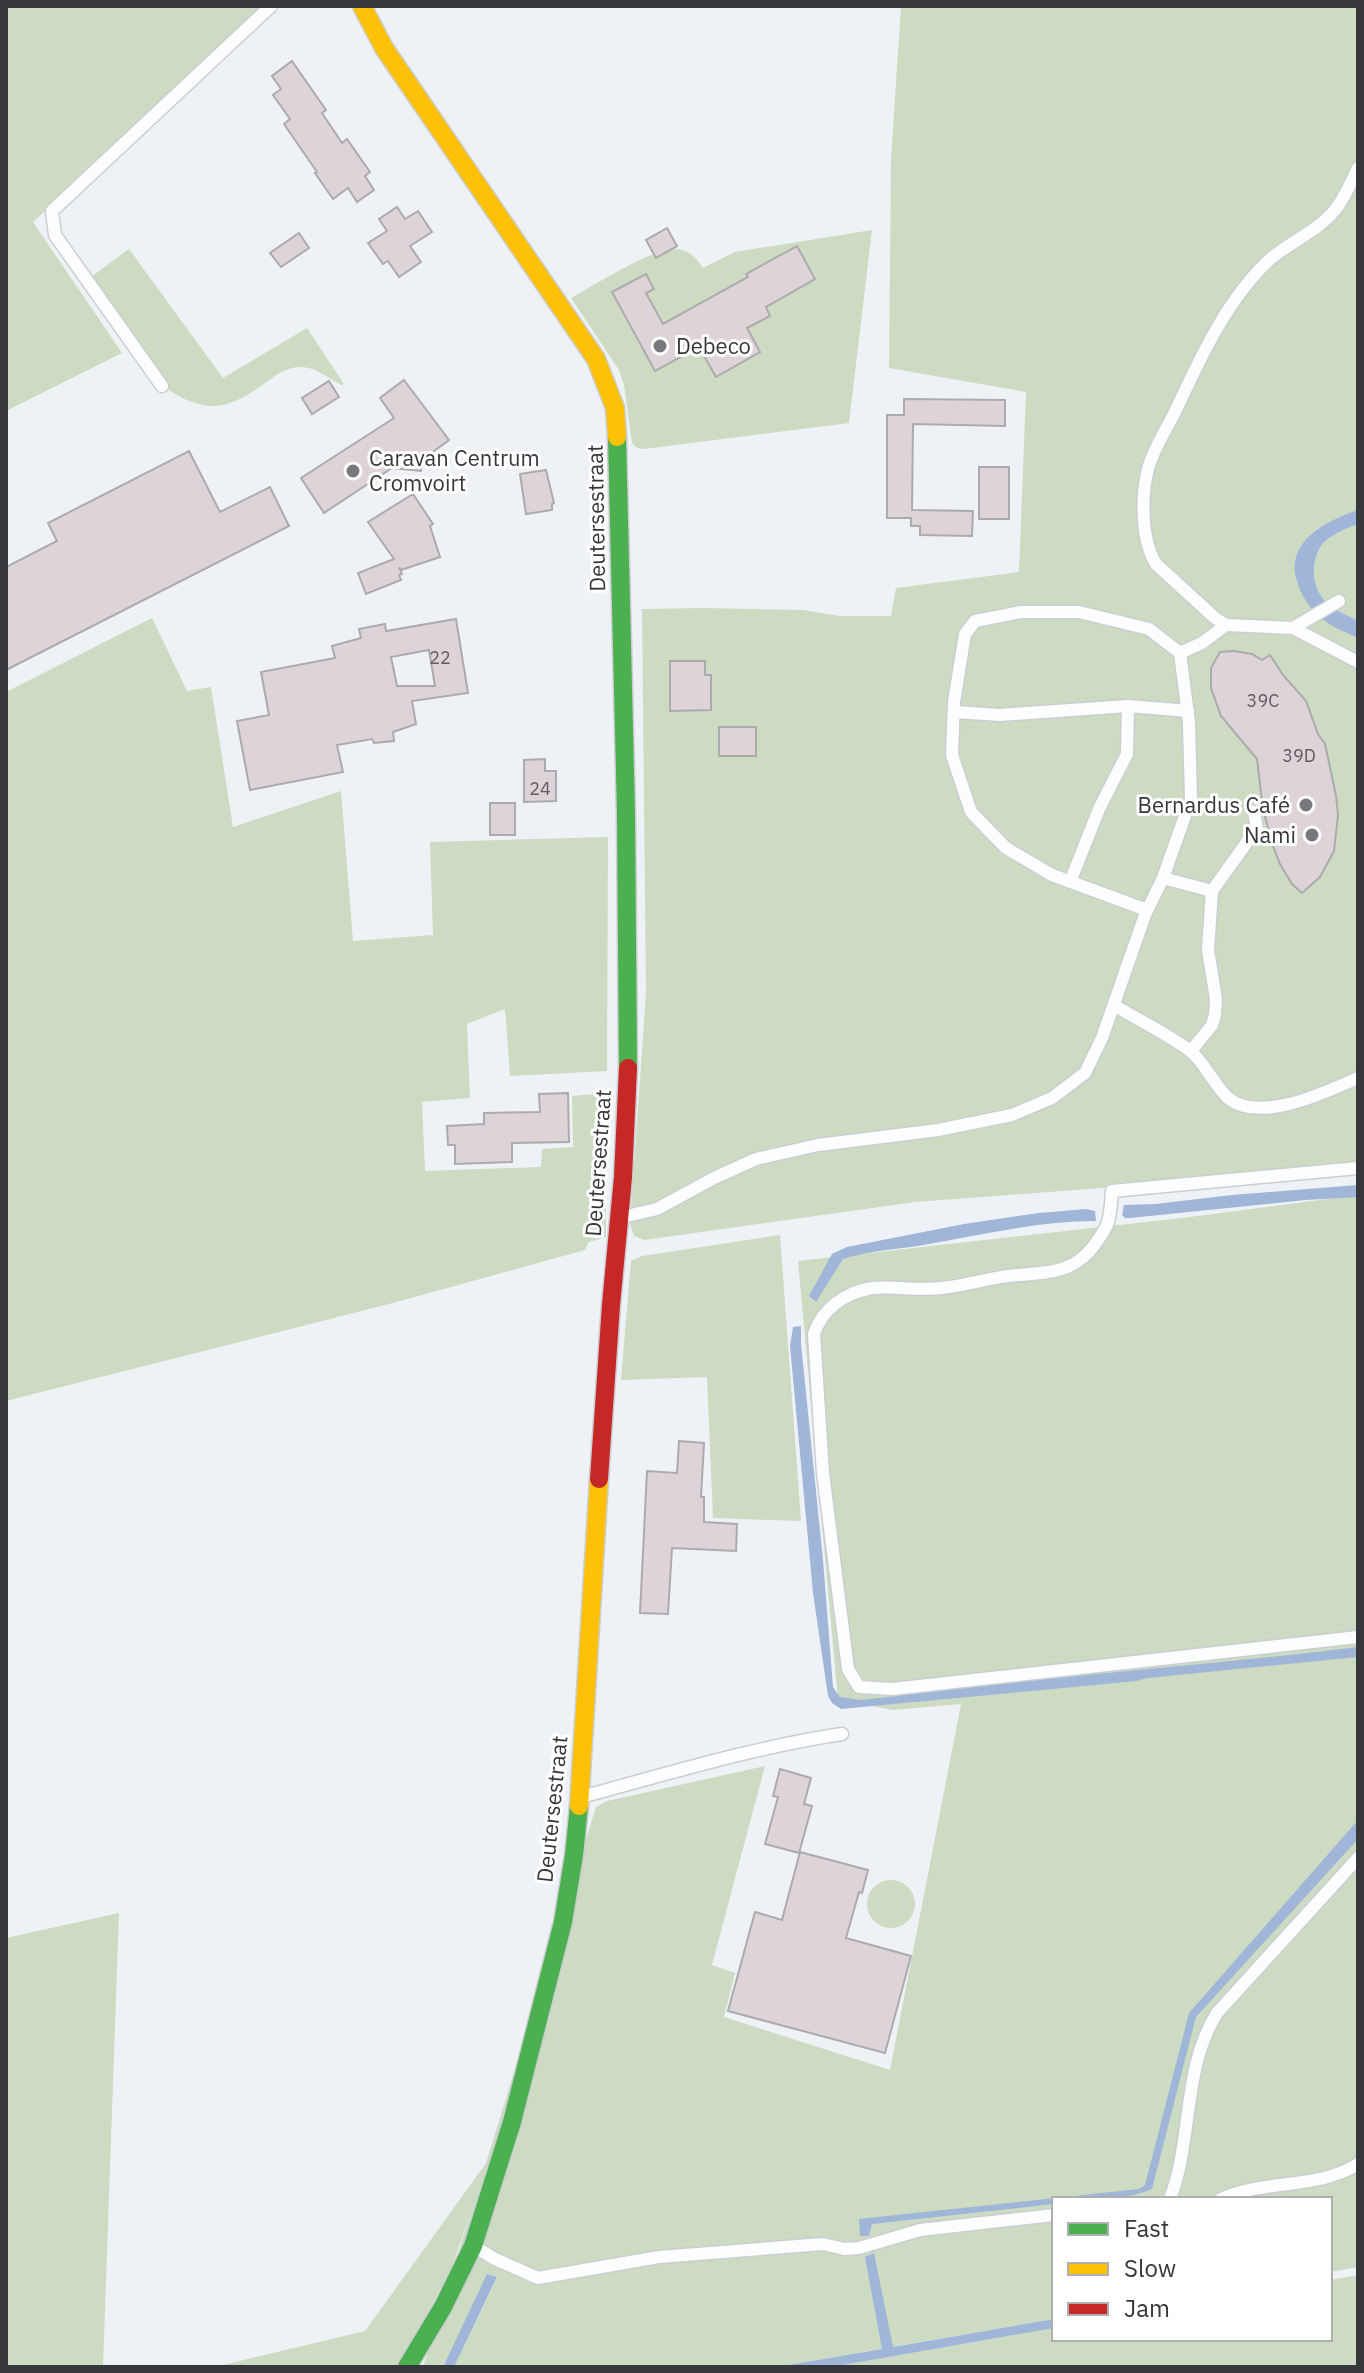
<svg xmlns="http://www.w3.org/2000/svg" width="1364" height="2373" font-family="'IBM Plex Sans',sans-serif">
<rect width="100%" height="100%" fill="#eef2f6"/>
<g fill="#ccdbc2">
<polygon points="6,6 264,6 101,160 33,222 122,353 6,411"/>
<polygon points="901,6 1358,6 1358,510 1318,528 1300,547 1321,618 1358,638 1358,1164 1168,1183 915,1202 644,1240 634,1236 630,1224 646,992 642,609 704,608 803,610 840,616 891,616 896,588 1019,572 1026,392 889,368 891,159"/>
<path d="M872,230L849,423L644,449L637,448L632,443L624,385L619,370L571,298C593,286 651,249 673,249C687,248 696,257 703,268L735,252Z"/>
<path d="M129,249L223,378L307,328L344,384L341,385C329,378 315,367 301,367C287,367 277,374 267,382C230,408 209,416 169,390L91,277Z"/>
<path d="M1358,524V621C1348,615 1333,610 1325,601C1311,587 1310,558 1324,542C1333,534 1347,528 1358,524Z"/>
<polygon points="152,618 187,691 211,687 233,827 341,791 353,941 433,935 430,842 608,837 607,1071 510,1076 505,1009 467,1024 470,1098 422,1102 425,1171 541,1167 542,1149 573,1147 572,1096 606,1093 606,1237 589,1242 585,1250 389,1304 6,1401 6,692"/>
<polygon points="1358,1195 1358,2267 1330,2272 1330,2199 1054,2199 1054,2319 776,2367 454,2367 497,2278 488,2274 443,2367 423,2367 596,1807 607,1801 765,1766 712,1965 735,1973 724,2017 890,2070 961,1704 893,1710 838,1700 798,1261 1182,1218"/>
<polygon points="780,1235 801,1521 713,1518 707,1377 621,1380 631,1261 642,1256"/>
<circle cx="891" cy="1904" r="24"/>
<polygon points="119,1913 103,2367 6,2367 6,1938"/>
<polygon points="489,2159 452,2267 398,2367 214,2367 365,2331"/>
<polygon points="1358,2275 1358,2367 832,2367 1054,2328 1054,2339 1330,2339 1330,2280"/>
</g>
<g fill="#9fb6d9">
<path d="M1358,510V524C1347,528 1333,534 1324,542C1310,558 1311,587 1325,601C1333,610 1348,615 1358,621V638C1345,632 1331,627 1320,617C1309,608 1301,595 1297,581C1285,541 1326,521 1358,510Z"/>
<polygon points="1358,1185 1358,1197 1306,1200 1130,1218 1125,1218 1122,1215 1124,1205 1155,1204 1232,1195"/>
<path d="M1086,1209L1095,1211L1096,1221C1038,1221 981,1235 923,1245C895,1250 871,1250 843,1259L816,1302L809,1296L832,1254L847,1247L964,1224L1039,1213Z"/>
<path d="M801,1326V1344L823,1560L833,1687L840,1697L861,1700C923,1693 986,1685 1049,1679C1152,1668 1255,1660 1358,1647V1657L1148,1678L1136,1681L841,1709L832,1703L828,1696L813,1593L790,1346L793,1327Z"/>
<path d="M1358,1820V1839L1196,2017L1152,2189C1123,2202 1085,2199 1054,2199V2204L872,2224L869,2236H860L859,2219L1139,2189L1145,2185L1189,2013Z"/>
<polygon points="874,2253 893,2347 1054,2319 1054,2328 832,2367 776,2367 882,2349 865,2257"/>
<polygon points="487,2274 497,2277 454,2367 443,2367"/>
</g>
<g fill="#ded3d9" stroke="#ababad" stroke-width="2" fill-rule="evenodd">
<polygon points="292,61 326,110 322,113 342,143 347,139 370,172 365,176 374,190 357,202 348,188 333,199 315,173 317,172 284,124 290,119 273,95 281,89 272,76"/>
<polygon points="397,207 405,219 418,211 432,232 410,246 421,262 399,277 388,261 383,264 368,243 387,231 379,219"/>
<polygon points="667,228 677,246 656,258 646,240"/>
<polygon points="299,233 309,248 281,267 270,253"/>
<polygon points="797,246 815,279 766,307 770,316 747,328 760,352 716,377 699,347 655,371 612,292 646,274 654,289 646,293 663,324 748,277 746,274"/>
<polygon points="404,380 449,440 422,460 421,471 392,468 324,513 301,478 394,418 380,398"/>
<polygon points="329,381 339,397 312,414 302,398"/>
<polygon points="904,399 1005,400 1005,426 913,424 912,510 973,511 972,536 920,535 920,526 911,526 911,518 887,518 887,415 904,415"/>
<polygon points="189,451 220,512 270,487 289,526 6,670 6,567 57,541 48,523"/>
<rect x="979" y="467" width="30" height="52"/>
<polygon points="546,470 554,503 552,504 552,510 526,514 520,474"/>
<polygon points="413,494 433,524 430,526 440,557 401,570 399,567 402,574 399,575 401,580 366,594 358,573 394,559 368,522"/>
<path d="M456,619L468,693L412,701L416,724L393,732L394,741L374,743L372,739L337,745L343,772L250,790L237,721L269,715L261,672L335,658L332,646L361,638L359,629L385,624L386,631ZM429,650L435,686H397L391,657Z"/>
<polygon points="1234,651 1252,654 1262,660 1270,655 1283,675 1306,701 1318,734 1325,744 1336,796 1338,815 1334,851 1320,877 1302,893 1292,884 1280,864 1273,846 1263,809 1257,759 1221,716 1211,688 1211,668 1220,652"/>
<polygon points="670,661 705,661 705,675 711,675 711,710 670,711"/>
<rect x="719" y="727" width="37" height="29"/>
<polygon points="545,759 545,771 556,771 556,801 524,802 524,760"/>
<rect x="490" y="803" width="25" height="32"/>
<polygon points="568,1093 569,1142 512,1143 512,1162 455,1164 455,1145 448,1145 447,1126 484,1124 484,1113 540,1112 539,1094"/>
<polygon points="679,1441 704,1443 701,1497 704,1497 704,1522 737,1524 736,1551 672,1548 668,1614 640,1613 647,1471 677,1473"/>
<polygon points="780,1769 811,1778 804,1804 812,1806 799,1853 765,1844 778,1797 773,1796"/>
<polygon points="800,1852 868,1870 862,1893 859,1892 846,1938 911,1956 885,2053 728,2011 755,1912 782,1920"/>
</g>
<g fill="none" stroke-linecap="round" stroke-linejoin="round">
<g stroke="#cbced1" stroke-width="15">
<g id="lane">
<path d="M1358,168C1351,182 1344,200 1334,211C1317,232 1285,244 1266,263C1224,304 1199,361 1174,414C1165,431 1153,450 1148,469C1141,496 1141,540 1156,564L1215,618L1226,625L1293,628L1358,662"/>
<polyline points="162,386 55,235 52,211 271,6"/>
<polyline points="1293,628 1339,601"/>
<polyline points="1180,653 1202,643 1226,625"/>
<polyline points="954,712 1000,715 1128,706"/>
<polyline points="1163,878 1212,891 1208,950 1216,999 1215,1015 1212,1025 1191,1051"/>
<polyline points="1070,882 1099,809 1127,754 1128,706 1188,711"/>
<polyline points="1212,891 1257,828 1254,812"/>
<path d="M1114,1005C1138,1020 1166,1033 1189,1050C1205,1062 1213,1084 1228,1098C1260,1124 1326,1092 1358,1078"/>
<path d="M1358,1168L1112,1191C1111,1201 1111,1212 1108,1222C1106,1229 1100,1237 1096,1243C1073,1276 1044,1272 1008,1276C985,1279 964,1286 941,1288C901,1293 871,1276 835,1304C825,1312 818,1321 814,1334L823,1473L848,1669L859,1687L892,1689L1358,1637"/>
<polyline points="622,1217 657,1209 714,1178 756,1159 818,1145 938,1130 1012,1115 1052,1098 1085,1073 1102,1038 1145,915 1163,878 1191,799 1189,722 1180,653 1149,629 1079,612 1021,612 975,621 965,634 954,702 952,755 971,812 1006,848 1052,875 1147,910"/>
<path d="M585,1796C670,1773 755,1747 842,1734"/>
<path d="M1170,2199C1193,2139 1182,2069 1217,2013L1358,1858"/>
<path d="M1221,2199C1264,2179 1317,2190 1358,2164"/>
<polyline points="475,2247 495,2259 538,2278 659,2257 823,2244 844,2249 859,2248 920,2230 1054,2215"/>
</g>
</g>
<g stroke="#cbced1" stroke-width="21">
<g id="fast">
<polyline points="617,437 626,814 628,1068"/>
<polyline points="407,2367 443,2307 473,2246 512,2122 563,1922 574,1855 579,1806"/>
</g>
</g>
<g stroke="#cbced1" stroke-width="21">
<g id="slow">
<polyline points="362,6 384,48 596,359 615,408 617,437"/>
<polyline points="579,1806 599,1479"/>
</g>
</g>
<g stroke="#cbced1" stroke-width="21">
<polyline id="jam" points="599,1479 611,1305 623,1177 628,1068"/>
</g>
<use href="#lane" stroke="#fcfdfe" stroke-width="12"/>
<use href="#fast" stroke="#4caf50" stroke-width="18"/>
<use href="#slow" stroke="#ffc107" stroke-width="18"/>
<use href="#jam" stroke="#c62828" stroke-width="18"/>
</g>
<g fill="#76787c" stroke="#fff" stroke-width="3">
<circle cx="660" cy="346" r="8"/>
<circle cx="353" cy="471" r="8"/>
<circle cx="1306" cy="805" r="8"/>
<circle cx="1312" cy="835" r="8"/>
</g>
<g text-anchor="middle" stroke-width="6" stroke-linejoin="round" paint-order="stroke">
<g font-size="18" fill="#5f5e62">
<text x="440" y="664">22</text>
<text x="1263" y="707">39C</text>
<text x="1299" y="762">39D</text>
<text x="540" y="795">24</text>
</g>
<g font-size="22" fill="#35373a" stroke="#fff" text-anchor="start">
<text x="676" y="354">Debeco</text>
<text x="369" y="466">Caravan Centrum<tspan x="369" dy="25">Cromvoirt</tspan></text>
<text x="1290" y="813" text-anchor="end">Bernardus Café</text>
<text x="1296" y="843" text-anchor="end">Nami</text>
</g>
<g font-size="22" fill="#35373a" stroke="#fff">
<text transform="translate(596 518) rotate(-91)" y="8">Deutersestraat</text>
<text transform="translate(598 1163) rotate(-86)" y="8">Deutersestraat</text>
<text transform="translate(552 1809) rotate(-84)" y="8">Deutersestraat</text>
</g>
</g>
<rect width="1364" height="2373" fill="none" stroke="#35373a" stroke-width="16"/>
<rect x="1052" y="2197" width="280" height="144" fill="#ffffff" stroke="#aeafb0" stroke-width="2"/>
<rect x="1068" y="2223" width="40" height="12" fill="#4caf50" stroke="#aeafb0" stroke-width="2"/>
<text x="1124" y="2237" font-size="24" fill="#35373a">Fast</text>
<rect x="1068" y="2263" width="40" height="12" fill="#ffc107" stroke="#aeafb0" stroke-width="2"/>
<text x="1124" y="2277" font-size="24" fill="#35373a">Slow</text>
<rect x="1068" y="2303" width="40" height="12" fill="#c62828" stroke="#aeafb0" stroke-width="2"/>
<text x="1124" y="2317" font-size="24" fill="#35373a">Jam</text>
</svg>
